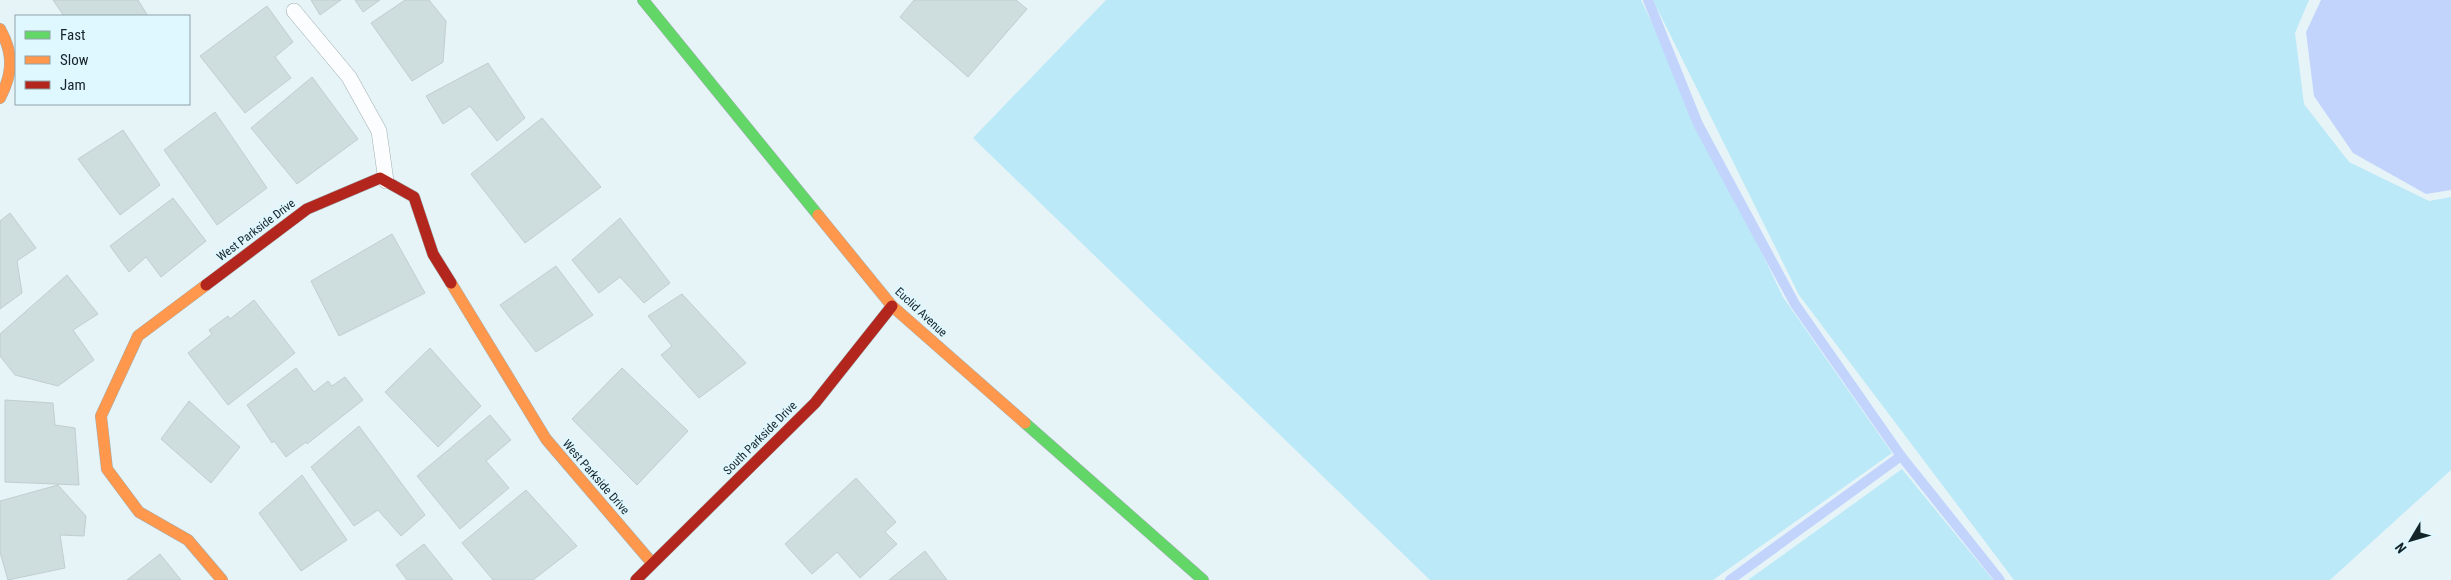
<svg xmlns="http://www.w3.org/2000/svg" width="2451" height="580" font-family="'Roboto Condensed',sans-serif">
<rect width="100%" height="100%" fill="#e6f4f8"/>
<g fill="#bbe9f7">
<polygon points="1106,0 1641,0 1783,297 1892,453 1713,580 1430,580 973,138"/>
<polygon points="1653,0 2309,0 2295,33 2304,104 2349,162 2429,201 2451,197 2451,470 2330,580 2014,580 1799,295"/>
<polygon points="1902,469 1993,580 1748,580"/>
</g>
<polygon fill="#c3d4fc" points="2321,0 2451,0 2451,190 2426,194 2353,153 2314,96 2306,32"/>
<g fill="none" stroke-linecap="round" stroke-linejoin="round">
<g stroke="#c3d4fc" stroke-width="10">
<polyline points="1648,0 1698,124 1795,304 1901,456 2000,580"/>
<polyline points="1730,580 1901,456"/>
</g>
</g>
<g fill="#ceddde" stroke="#c0ced0">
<polygon points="53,0 138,0 148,16 64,16"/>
<polygon points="311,0 341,0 320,15"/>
<polygon points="355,0 380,0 363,12"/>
<polygon points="405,0 429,0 446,21 443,62 412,81 371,23"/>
<polygon points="914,0 1016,0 1027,9 968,77 900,17"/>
<polygon points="267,6 293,42 275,57 291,78 245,113 200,56"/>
<polygon points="488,63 525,118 497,141 470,106 443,124 426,96"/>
<polygon points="312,77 358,139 297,184 251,128"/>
<polygon points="215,112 267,188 217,225 164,150"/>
<polygon points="542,118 601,187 525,243 471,174"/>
<polygon points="123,130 160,185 120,215 78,159"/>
<polygon points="173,198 206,241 161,277 146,257 129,272 110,246"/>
<polygon points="10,213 36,248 17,261 22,293 0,309 0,221"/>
<polygon points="620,218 670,283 644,303 620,277 599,293 572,260"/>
<polygon points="392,234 425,293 339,336 311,281"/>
<polygon points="556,266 593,315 536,352 500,305"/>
<polygon points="67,275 98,314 73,330 94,360 58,386 15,375 0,356 0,334"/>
<polygon points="682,294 746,363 699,398 661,355 672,346 648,316"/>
<polygon points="254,300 295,353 228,405 188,353 212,334 209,330 228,316 230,319"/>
<polygon points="430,348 481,406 438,447 385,392"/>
<polygon points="296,368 314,392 328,381 332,386 345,377 363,400 307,444 306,442 286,457 274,441 272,443 247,405"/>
<polygon points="622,368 688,431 637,485 572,419"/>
<polygon points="5,400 53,403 55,425 75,428 79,485 5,482"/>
<polygon points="189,401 240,447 211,483 161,439"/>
<polygon points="490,415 511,440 486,461 509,488 460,529 417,476"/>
<polygon points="359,426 425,515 401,536 378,510 354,526 311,467"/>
<polygon points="302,475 347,540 301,571 259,513"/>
<polygon points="856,478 896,522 885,532 897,544 860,578 837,552 812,574 785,544"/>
<polygon points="58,485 86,516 84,536 60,535 65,568 8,580 0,552 0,501"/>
<polygon points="526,490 577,546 533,580 493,580 462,543"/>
<polygon points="424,544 453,580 407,580 396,565"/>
<polygon points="925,551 947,580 889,580"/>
<polygon points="160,554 181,580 127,580"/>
</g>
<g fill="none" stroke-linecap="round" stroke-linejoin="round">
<g stroke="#a1afb2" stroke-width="16">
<polyline id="lane" points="294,11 349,77 379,131 386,181"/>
</g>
<g stroke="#a1afb2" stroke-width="12">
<g id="fast">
<polyline points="643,0 818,215"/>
<polyline points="1025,423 1203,580"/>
</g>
</g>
<g stroke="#a1afb2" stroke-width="12">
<g id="slow">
<path d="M0,29C14,54 13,73 0,98"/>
<polyline points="818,215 892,306 1025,423"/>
<polyline points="451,283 546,439 652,563"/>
<polyline points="206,285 138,336 101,416 107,469 139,512 188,540 222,580"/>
</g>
</g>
<g stroke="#a1afb2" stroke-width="12">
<g id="jam">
<polyline points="206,285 307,209 380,178 414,197 433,254 451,283"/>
<polyline points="636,580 815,403 892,306"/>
</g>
</g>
<use href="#lane" stroke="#fbfdfe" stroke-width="15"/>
<use href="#fast" stroke="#63d668" stroke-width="11"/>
<use href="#slow" stroke="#ff974d" stroke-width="11"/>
<use href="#jam" stroke="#b3261e" stroke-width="11"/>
</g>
<g text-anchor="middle" stroke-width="4" stroke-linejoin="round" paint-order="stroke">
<g font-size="12" fill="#152429" stroke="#dff7ff">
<text transform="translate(256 230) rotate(-37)" y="4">West Parkside Drive</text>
<text transform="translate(921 312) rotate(43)" y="4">Euclid Avenue</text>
<text transform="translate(760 438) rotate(-45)" y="4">South Parkside Drive</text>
<text transform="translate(596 477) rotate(49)" y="4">West Parkside Drive</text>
</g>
</g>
<rect x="15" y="15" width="175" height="90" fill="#dff7ff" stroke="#8ea3a9"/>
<rect x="25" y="31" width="25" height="8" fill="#63d668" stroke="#8ea3a9"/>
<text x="60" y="40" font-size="15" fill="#152429">Fast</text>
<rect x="25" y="56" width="25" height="8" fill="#ff974d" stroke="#8ea3a9"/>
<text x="60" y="65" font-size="15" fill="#152429">Slow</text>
<rect x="25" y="81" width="25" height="8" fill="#b3261e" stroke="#8ea3a9"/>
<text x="60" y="90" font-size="15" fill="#152429">Jam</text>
<g transform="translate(2411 540) rotate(232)" stroke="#dff7ff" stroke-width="4" paint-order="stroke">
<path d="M0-4L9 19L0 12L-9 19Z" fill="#152429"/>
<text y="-8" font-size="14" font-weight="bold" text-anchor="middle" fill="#152429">N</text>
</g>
</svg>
